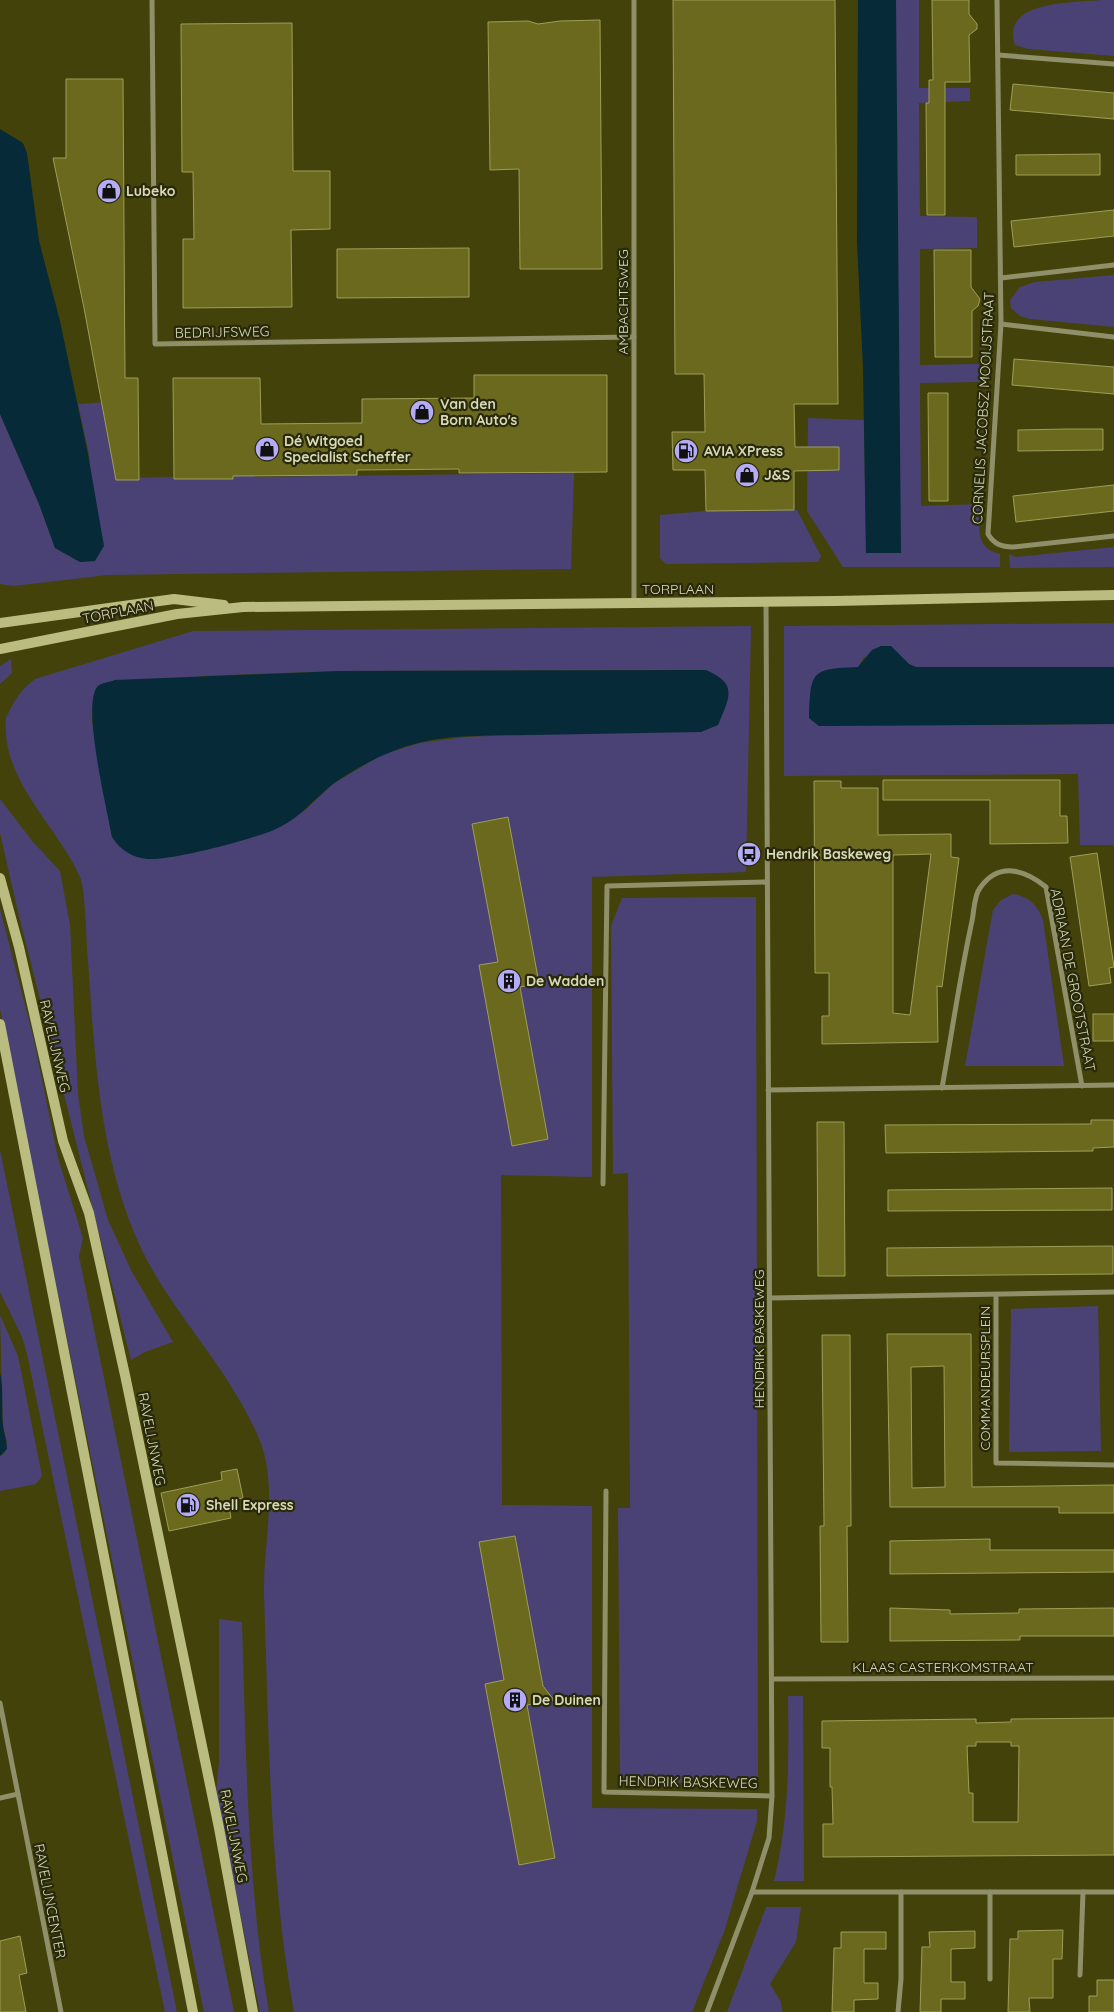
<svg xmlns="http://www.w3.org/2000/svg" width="1114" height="2012" font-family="Quicksand,sans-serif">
<rect width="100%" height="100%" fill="#43420a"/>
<g fill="#4a4275" fill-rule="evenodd">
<path d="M896,0H919V88H970V101L919,103L920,216L977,217V248L920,249V365L979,364L980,382L920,383L921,506L981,504C980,527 973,547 1000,554V567H843L807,511L808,418L864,420L866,553Z"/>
<path d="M1101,0H1114V56L1028,49L1015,45C1000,0 1073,3 1101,0Z"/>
<polygon points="1114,275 1114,327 1030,319 1020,316 1011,308 1010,300 1020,287 1035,282"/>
<polygon points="107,402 119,478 228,476 255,451 255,477 574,473 571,569 107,575 14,586 0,584 0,414 39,504 55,548 80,562 95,561 89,454 78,404"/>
<polygon points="797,510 821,556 818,562 666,564 660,558 660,515 706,511"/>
<polygon points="1114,547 1114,567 1010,568 1009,554 1016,557"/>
<path d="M1114,623V667H916L909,664L891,646L863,658L858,668C811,668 811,672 809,718L819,726L1114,724V845H1080L1078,774L784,776V626Z"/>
<path d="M751,626L746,872L592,877V1177L501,1175L502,1505L592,1506V1808L757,1809V1821L724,1932L692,2012H294C269,1874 269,1734 264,1594C263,1547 276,1500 264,1453C259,1435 249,1417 240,1401C210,1348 166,1302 140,1246C99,1156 95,1058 88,961C86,943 86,891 80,877C58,827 0,779 6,718C14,701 20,690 35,679L193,631ZM706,670L728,698L718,725L466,737L420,743L383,754L333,784L303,812L208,849L149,859L119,847L112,837L92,722L93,699L202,676L340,671Z"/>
<polygon points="11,659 12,673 0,684 0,666"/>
<polygon points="0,799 33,842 60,871 70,925 78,1094 84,1136 108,1220 132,1272 173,1342 145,1352 131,1360 18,912 0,833"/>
<path d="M1013,894C1030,897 1037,905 1043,920L1064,1066H965L993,910L1001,900Z"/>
<polygon points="756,897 758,1783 620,1782 618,1508 630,1508 628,1173 613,1174 611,926 622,898"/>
<polygon points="0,909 33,1036 58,1158 83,1238 79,1256 234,2012 204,2012 3,1024 0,1009"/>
<polygon points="0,1150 177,2012 165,2012 27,1354 22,1337 0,1292"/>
<polygon points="1098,1306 1101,1451 1009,1452 1011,1309"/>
<polygon points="0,1315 18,1356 42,1476 36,1484 0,1491 0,1456 4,1454 7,1442 3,1425"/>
<path d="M219,1619L242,1622C246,1752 247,1883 269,2012H260L216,1793L219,1762Z"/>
<path d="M788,1696H803L804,1881H774C789,1821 789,1758 788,1696Z"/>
<polygon points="766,1907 801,1907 796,1942 770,1984 781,2002 782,2012 727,2012"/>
</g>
<g fill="#062a38">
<polygon points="858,0 896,0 901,553 866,553 863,368 857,242"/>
<polygon points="0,129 23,143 27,153 39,241 60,321 88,454 104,546 95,561 80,562 55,548 39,504 0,414"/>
<path d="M881,646H891L909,664L916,667H1114V724L819,726L809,718C811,671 810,669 858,667L872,650Z"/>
<path d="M706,670C739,684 729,698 718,725L701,732C644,733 587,734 531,735C494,736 454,734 418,743C387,751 359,766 333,784C315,798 301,817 280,827C260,838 171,861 148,859C132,858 121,850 112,837C107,809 82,707 97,687C100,683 110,682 115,680L340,671Z"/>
<path d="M0,1373C4,1391 1,1408 3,1426C4,1434 7,1441 7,1449L0,1456Z"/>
</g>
<g fill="#6a691e" stroke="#9e9e59" fill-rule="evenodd">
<polygon points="673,0 835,0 838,404 794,404 795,447 839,447 839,470 794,471 794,510 706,511 705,470 673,470 672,432 705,432 704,374 675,374"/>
<polygon points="932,0 969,0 969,14 977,24 977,29 969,35 970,82 945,82 945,215 927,215 926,103 929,103 929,80 933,80"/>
<polygon points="600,20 602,269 520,269 519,169 490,170 488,22 528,21 538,24 560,21"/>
<polygon points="292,23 293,171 330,171 330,229 291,230 292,307 183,308 183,239 194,239 193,172 182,172 181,24"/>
<polygon points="66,79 123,79 125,378 138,378 139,480 116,480 84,308 53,158 66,158"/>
<polygon points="1013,84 1114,93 1114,119 1010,110"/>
<polygon points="1100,154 1100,175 1016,175 1016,155"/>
<polygon points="1114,210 1114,236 1014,247 1011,221"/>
<polygon points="469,248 469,297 337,298 337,249"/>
<polygon points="934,250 971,250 971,287 980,299 978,306 972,311 972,357 935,357"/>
<polygon points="1014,359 1114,367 1114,394 1012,385"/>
<polygon points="474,375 607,375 607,472 459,473 459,469 357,470 357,475 233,476 233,479 174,479 173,378 260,378 261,424 362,423 362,399 474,398"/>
<polygon points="928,393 948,393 948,501 929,501"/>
<polygon points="1067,429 1103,429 1103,450 1018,451 1018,430"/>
<polygon points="1114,485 1114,511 1016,522 1013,496"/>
<polygon points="883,780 1060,780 1060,816 1067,816 1068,843 990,844 990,800 883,800"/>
<path d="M814,781H841V788H878V835L951,834V857L959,858L942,987L937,986L938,1042L822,1044V1016H829V973H815ZM931,854L910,1015L893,1013V855Z"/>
<polygon points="508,817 539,983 520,987 548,1139 512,1146 479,965 498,962 472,824"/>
<polygon points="1097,853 1114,967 1109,968 1111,983 1089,986 1070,857"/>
<rect x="1093" y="1014" width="21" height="27"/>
<polygon points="1091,1120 1114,1120 1114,1147 1093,1148 1093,1151 886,1153 885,1125 1091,1124"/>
<polygon points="817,1122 844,1122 845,1276 818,1276"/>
<polygon points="1112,1188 1112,1210 888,1211 888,1190"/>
<polygon points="1113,1246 1113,1274 887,1276 887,1248"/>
<path d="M887,1334H971L972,1487L1114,1485V1513H1059V1507H890ZM944,1366L945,1487L912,1488L911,1367Z"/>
<polygon points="822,1335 850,1335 851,1526 847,1526 848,1642 821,1642 820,1526 824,1526"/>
<polygon points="237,1469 243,1498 228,1501 231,1518 169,1531 161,1493 222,1480 221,1472"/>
<polygon points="515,1536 543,1686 554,1700 527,1705 555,1858 519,1865 485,1684 504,1680 479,1542"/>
<polygon points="990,1539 990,1550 1114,1550 1114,1572 890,1574 890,1541"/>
<polygon points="890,1608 950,1610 950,1614 1019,1613 1019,1609 1114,1608 1114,1636 1020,1636 1020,1640 890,1641"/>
<path d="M1114,1718V1855L823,1857V1824H833L832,1787H830V1748H822V1721L976,1719V1723L1011,1722V1719ZM976,1742H1011V1746H1019L1018,1822H973V1793H969L967,1746H976Z"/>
<polygon points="1063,1930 1062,1959 1053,1959 1053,1998 1029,1998 1030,2012 1008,2012 1010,1939 1018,1939 1018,1931"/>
<polygon points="975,1931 975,1948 951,1949 951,1982 965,1982 965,1999 941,1999 941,2012 920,2012 922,1947 930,1947 929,1932"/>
<polygon points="841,1932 886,1932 886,1949 864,1949 864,1983 878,1983 878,1999 854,2000 854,2012 832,2012 834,1948 841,1948"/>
<polygon points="20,1936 27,1973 19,1975 26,2012 0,2012 0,1941"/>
<polygon points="1097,1980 1114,1980 1114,2012 1089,2012 1089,1996 1097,1996"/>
</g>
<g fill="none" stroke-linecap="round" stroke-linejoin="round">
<g stroke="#8f8f6a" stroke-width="5">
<polyline points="152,0 155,344 634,337"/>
<polyline points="634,0 634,603"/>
<path d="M997,0L1001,324L988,534C994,544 1001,547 1013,547L1114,536"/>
<polyline points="998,55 1114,64"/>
<polyline points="1001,278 1114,265"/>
<polyline points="1001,324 1114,337"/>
<path d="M942,1088C952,1032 960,976 972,921C974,912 974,895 980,888C999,861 1025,870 1046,887L1082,1086"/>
<polyline points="768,1090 1114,1085"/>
<polyline points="603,1184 607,886 767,882"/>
<polyline points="996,1295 996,1463 1114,1465"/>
<polyline points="770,1298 1114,1292"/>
<polyline points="606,1491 604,1792 772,1796"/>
<polyline points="773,1679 1114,1678"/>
<polyline points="0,1703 61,2012"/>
<polyline points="0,1798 18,1794"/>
<polyline points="752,1892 1114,1892"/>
<polyline points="990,1892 990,1979"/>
<polyline points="1080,1975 1083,1892"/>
<polyline points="707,2012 752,1892 769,1838 772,1796 766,602"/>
<polyline points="898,2012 901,1979 901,1892"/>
</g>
<g stroke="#bbbc7f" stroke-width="10">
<polyline points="0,623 174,599 224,605"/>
<polyline points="0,649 177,614 243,607 835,601 1114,595"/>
<polyline points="0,878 19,947 63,1141 89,1213 125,1375 219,1828 253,2012"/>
<polyline points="0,1024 193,2012"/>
</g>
</g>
<defs>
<g id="shop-disc" transform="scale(1.25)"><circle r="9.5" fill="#b5acf8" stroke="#28280b"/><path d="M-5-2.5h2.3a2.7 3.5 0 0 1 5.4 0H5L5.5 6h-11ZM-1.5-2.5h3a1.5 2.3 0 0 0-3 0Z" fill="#111"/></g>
<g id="fuel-disc" transform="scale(1.25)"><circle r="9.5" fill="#b5acf8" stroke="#28280b"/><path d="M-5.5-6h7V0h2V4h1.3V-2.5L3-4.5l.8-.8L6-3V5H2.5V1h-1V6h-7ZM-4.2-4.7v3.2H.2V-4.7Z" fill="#111"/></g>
<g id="bus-disc" transform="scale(1.25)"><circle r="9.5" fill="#b5acf8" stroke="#28280b"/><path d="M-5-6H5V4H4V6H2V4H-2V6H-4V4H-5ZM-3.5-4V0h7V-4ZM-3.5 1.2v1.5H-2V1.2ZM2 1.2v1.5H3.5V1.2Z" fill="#111"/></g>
<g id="building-disc" transform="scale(1.25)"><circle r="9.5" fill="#b5acf8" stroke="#28280b"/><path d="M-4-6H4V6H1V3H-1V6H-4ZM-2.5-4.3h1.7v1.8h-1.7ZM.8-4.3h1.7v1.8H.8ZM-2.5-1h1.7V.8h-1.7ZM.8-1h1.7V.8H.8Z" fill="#111"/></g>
</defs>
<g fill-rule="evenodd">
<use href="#shop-disc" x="109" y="191"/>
<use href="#shop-disc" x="422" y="412"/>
<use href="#shop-disc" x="267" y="449"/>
<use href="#fuel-disc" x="686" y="451"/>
<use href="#shop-disc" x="747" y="475"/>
<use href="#bus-disc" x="749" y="854"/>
<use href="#building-disc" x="509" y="981"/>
<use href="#fuel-disc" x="188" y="1505"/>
<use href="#building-disc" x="515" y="1700"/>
</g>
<g text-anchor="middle" stroke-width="4.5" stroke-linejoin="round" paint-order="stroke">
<g font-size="14" font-weight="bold" fill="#d8d9b7" stroke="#28280b" text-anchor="start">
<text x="126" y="196">Lubeko</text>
<text x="440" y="409">Van den<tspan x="440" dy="16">Born Auto's</tspan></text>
<text x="284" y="446">Dé Witgoed<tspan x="284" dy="16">Specialist Scheffer</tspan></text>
<text x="704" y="456">AVIA XPress</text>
<text x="764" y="480">J&amp;S</text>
<text x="766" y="859">Hendrik Baskeweg</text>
<text x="526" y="986">De Wadden</text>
<text x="206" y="1510">Shell Express</text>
<text x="532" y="1705">De Duinen</text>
</g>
<g font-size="14" fill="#d8d9b7" stroke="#28280b">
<text transform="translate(623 302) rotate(-90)" y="5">AMBACHTSWEG</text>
<text transform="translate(222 332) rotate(-1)" y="5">BEDRIJFSWEG</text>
<text transform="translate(983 408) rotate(-87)" y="5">CORNELIS JACOBSZ MOOIJSTRAAT</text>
<text x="678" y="594">TORPLAAN</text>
<text transform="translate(118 612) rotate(-11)" y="5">TORPLAAN</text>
<text transform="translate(1073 980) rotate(79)" y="5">ADRIAAN DE GROOTSTRAAT</text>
<text transform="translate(55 1046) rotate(77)" y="5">RAVELIJNWEG</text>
<text transform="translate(759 1339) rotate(-90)" y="5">HENDRIK BASKEWEG</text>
<text transform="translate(985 1378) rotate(-90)" y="5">COMMANDEURSPLEIN</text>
<text transform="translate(152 1439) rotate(79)" y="5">RAVELIJNWEG</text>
<text x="943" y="1672">KLAAS CASTERKOMSTRAAT</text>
<text transform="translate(688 1782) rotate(1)" y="5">HENDRIK BASKEWEG</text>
<text transform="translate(234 1836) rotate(79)" y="5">RAVELIJNWEG</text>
<text transform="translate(50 1901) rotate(79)" y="5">RAVELIJNCENTER</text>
</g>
</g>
</svg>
